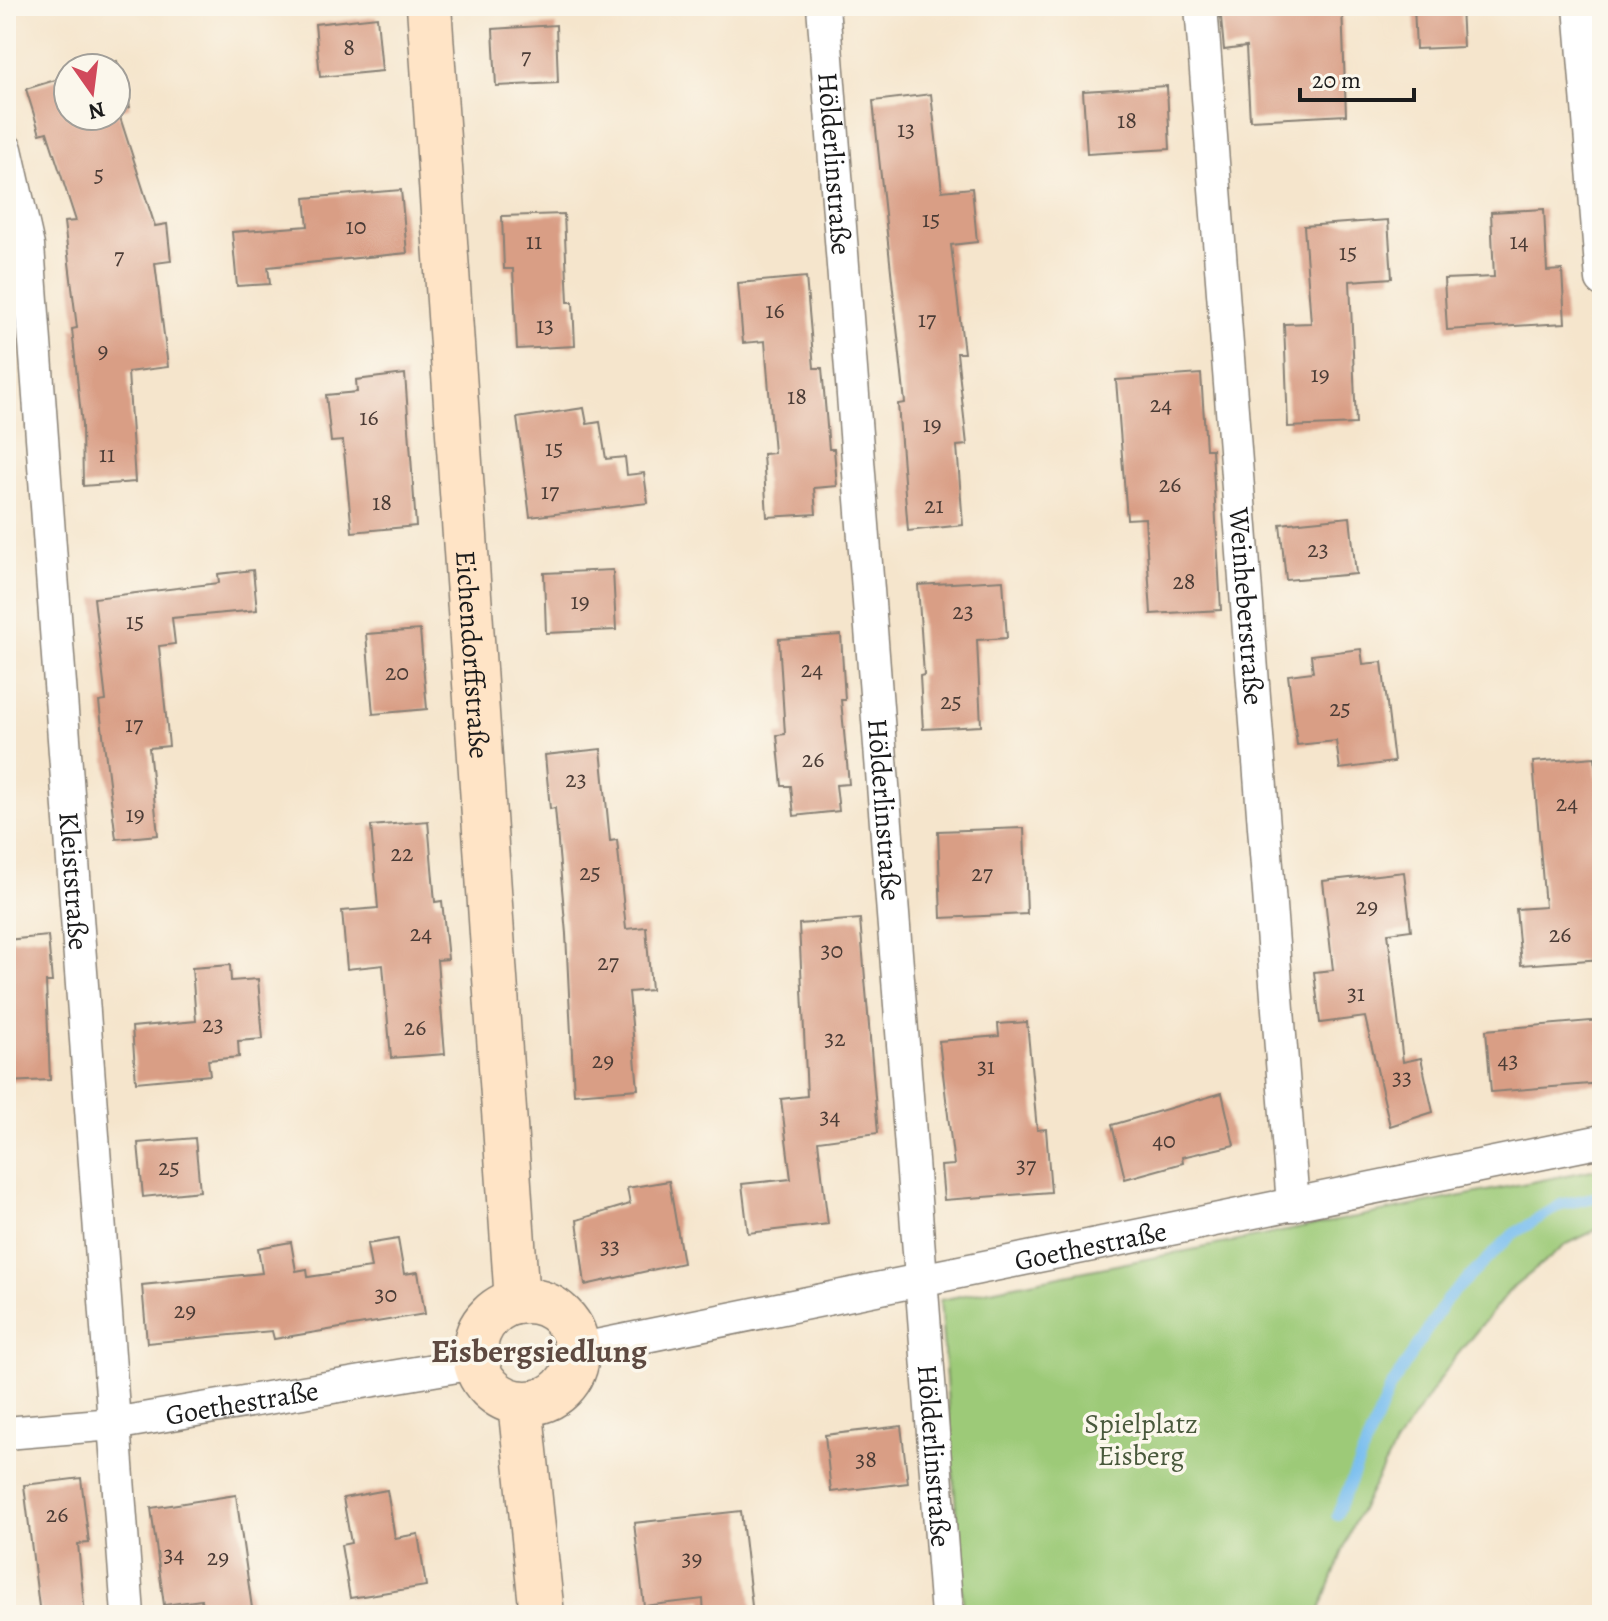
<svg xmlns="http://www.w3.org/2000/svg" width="1608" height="1621" font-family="Alegreya,serif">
<rect width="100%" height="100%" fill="#fbf7ec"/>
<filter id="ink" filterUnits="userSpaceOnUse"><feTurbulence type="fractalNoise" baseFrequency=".0125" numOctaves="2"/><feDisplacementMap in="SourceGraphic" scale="16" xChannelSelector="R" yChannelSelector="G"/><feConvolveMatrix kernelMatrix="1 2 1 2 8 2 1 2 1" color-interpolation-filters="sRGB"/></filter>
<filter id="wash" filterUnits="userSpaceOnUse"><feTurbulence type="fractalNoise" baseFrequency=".006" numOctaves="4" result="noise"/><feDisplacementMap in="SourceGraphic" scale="32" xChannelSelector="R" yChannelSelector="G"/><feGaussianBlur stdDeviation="1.8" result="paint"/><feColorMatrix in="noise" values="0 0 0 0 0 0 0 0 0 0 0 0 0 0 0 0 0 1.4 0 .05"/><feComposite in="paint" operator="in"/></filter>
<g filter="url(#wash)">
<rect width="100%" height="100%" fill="#f5e5cc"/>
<polygon fill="#9dca78" stroke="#5c734a" stroke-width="2" points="1602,1168 1602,1227 1567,1244 1510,1290 1453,1360 1395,1445 1353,1525 1318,1615 964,1615 940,1300"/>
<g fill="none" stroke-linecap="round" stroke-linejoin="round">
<polyline stroke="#78beef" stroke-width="11" points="1337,1515 1389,1390 1447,1299 1513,1234 1562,1204 1602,1196"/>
</g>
<g id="blocks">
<g fill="#d99e85">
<polygon points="1220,6 1342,6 1346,115 1250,120 1246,47 1224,50"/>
<polygon points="1414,6 1461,6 1463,47 1416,49"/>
<polygon points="377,17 382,71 320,77 315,24"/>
<polygon points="556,25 558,83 496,86 493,29"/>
<polygon points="117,61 130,107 118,111 155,226 167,224 171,261 155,263 168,367 128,372 135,482 83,486 82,425 72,329 77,328 64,222 76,221 47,132 40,134 26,89 68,76 68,116 116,116 116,68 95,68"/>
<polygon points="1167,86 1170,149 1087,154 1083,91"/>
<polygon points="931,94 942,191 972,188 977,242 951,245 964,353 957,353 967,445 957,446 963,525 908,531 898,404 905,403 873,101"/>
<polygon points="401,190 407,253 268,267 270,284 237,286 232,232 308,226 305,198"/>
<polygon points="1544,209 1547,271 1562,270 1565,323 1447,330 1444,279 1494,277 1491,212"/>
<polygon points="564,214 568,302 573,302 575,346 517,349 513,269 504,269 502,216"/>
<polygon points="1388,220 1392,278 1350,281 1356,424 1288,427 1284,324 1311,323 1304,226"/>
<polygon points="806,277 814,368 822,368 829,449 834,449 837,486 814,488 816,514 767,517 763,454 774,453 765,341 743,343 738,283"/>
<polygon points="405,374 416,526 352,532 343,441 331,442 326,395 357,392 356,380"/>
<polygon points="1201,374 1206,449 1212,449 1221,610 1151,614 1145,518 1127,519 1116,380"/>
<polygon points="584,408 587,424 600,422 606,459 625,457 627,475 644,473 648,503 530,517 517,418"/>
<polygon points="1350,517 1356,574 1286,580 1280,524"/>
<polygon points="253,570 257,610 172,618 175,644 159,646 169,746 149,748 158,835 116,839 99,702 106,701 94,598 219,583 218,574"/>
<polygon points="613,570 616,630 546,633 544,573"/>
<polygon points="1003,580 1007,638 977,640 981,726 923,729 920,676 924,675 918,585"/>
<polygon points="420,630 427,709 373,714 366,634"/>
<polygon points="841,635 845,700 841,700 849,784 836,785 839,811 794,816 791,786 782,786 777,735 785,734 779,639"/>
<polygon points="1361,649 1363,664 1382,662 1394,762 1340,769 1336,741 1297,745 1288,675 1313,672 1311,655"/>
<polygon points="601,749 610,841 617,840 626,929 646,927 651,990 629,992 638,1089 574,1094 566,934 555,808 550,809 545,755"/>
<polygon points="1595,757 1602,843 1602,959 1521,965 1516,909 1545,907 1533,762"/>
<polygon points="428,821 435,902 442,901 448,959 437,960 445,1054 391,1058 383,965 347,969 342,911 378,908 371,826"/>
<polygon points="1024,828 1027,914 941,918 938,831"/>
<polygon points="1404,872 1411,930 1388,933 1403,1062 1421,1058 1433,1112 1390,1126 1365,1017 1320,1023 1314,972 1333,970 1323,881"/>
<polygon points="860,919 878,1133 818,1141 828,1224 748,1233 742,1184 791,1179 781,1099 807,1096 799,924"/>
<polygon points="48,936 52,982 46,982 50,1080 6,1082 6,940"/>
<polygon points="230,965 231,981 258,979 263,1039 238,1041 239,1057 208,1060 210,1075 136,1082 132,1027 196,1021 192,968"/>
<polygon points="1602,1020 1602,1083 1491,1092 1486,1030"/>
<polygon points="1027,1022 1037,1130 1046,1129 1051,1192 944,1200 941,1166 954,1165 939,1041 999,1036 998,1024"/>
<polygon points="1222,1093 1234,1145 1182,1157 1183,1163 1125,1179 1112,1125"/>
<polygon points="195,1138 200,1191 143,1197 138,1143"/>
<polygon points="669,1181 683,1263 585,1285 577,1220 630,1204 627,1188"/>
<polygon points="398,1239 404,1274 418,1272 425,1314 274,1339 272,1331 147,1343 142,1285 262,1273 258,1248 291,1242 296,1271 307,1269 308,1277 371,1268 367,1244"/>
<polygon points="901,1426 908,1483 831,1492 825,1435"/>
<polygon points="81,1478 89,1543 78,1544 85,1615 40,1615 24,1485"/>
<polygon points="387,1490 395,1538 418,1534 426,1586 350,1598 341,1545 351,1543 343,1498"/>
<polygon points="236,1495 253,1615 203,1615 202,1600 164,1605 151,1508"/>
<polygon points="741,1511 753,1615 704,1615 703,1599 644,1606 634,1523"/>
</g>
</g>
</g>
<g filter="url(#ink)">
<use href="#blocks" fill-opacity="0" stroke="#888074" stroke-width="2"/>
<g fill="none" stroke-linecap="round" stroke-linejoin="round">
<g stroke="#888074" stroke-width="35">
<g id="street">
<path id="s1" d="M823,6L947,1615"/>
<path id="s2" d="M1201,6L1293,1205"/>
<polyline points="1580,6 1602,280"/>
<path id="s3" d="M6,149L28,246L128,1615"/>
<path id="s4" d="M577,1350L1602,1141"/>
<path id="s5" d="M6,1433L113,1424L475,1363"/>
</g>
</g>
<g stroke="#888074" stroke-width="47">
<g id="secondary">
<path id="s6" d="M429,6L517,1302"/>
<circle cx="526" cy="1352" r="51"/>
<polyline points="520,1403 542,1615"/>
</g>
</g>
<use href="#street" stroke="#fff" stroke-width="32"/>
<use href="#secondary" stroke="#ffe4c6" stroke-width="44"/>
</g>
</g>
<g text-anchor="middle" stroke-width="7" stroke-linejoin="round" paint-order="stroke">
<g font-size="24" fill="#4b3c36">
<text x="349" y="55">8</text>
<text x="526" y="64">7</text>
<text x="1127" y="128">18</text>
<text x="906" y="137">13</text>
<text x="99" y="182">5</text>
<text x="931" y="227">15</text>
<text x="356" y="234">10</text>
<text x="534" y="249">11</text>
<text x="1519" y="249">14</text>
<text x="1348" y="260">15</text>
<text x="119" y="264">7</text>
<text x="775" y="318">16</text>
<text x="927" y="327">17</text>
<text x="545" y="333">13</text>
<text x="103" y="358">9</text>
<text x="1320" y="382">19</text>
<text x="797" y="404">18</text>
<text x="1161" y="412">24</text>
<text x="369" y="425">16</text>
<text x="932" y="432">19</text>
<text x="554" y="456">15</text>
<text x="107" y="462">11</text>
<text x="1170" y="492">26</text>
<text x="550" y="499">17</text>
<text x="382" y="510">18</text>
<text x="934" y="513">21</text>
<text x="1318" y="557">23</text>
<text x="1184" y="589">28</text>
<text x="580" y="609">19</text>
<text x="963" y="619">23</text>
<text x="135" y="629">15</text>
<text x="812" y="677">24</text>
<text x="397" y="680">20</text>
<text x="951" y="709">25</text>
<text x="1340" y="716">25</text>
<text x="134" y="732">17</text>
<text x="813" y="767">26</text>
<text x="576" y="787">23</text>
<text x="1567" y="811">24</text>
<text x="135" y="822">19</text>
<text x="402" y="861">22</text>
<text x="590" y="880">25</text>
<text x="982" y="881">27</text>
<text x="1367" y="914">29</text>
<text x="421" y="941">24</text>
<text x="1560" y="942">26</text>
<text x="832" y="958">30</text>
<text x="608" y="970">27</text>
<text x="1356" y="1001">31</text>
<text x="213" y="1032">23</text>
<text x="415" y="1035">26</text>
<text x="835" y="1046">32</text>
<text x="603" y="1068">29</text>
<text x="1508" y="1068">43</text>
<text x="986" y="1074">31</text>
<text x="1402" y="1085">33</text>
<text x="830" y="1124">34</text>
<text x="1164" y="1148">40</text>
<text x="1026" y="1173">37</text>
<text x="169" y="1175">25</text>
<text x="610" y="1254">33</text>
<text x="386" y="1302">30</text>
<text x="185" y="1318">29</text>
<text x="866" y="1467">38</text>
<text x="57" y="1522">26</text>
<text x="174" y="1562">34</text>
<text x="218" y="1565">29</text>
<text x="692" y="1566">39</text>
</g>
<g font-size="28" fill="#1c1c1c" stroke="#fbf7ec">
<text dy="10" stroke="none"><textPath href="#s1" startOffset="158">Hölderlinstraße</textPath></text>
<text dy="10" stroke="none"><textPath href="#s2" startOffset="602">Weinheberstraße</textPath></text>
<text dy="10" stroke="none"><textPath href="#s6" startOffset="650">Eichendorffstraße</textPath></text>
<text dy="10" stroke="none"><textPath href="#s1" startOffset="806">Hölderlinstraße</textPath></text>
<text dy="10" stroke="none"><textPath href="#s3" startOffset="736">Kleiststraße</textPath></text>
<text dy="10" stroke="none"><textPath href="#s4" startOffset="524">Goethestraße</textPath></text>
<text dy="10" stroke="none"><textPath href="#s5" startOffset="238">Goethestraße</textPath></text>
<text dy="10" stroke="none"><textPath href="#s1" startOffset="1454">Hölderlinstraße</textPath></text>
</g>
<g font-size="28" fill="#49593c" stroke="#fbf7ec">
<text x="1141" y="1433">Spielplatz<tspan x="1141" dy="32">Eisberg</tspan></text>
</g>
<g font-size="32" font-weight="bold" fill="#5e4a41" stroke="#fbf7ec">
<text x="539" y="1362">Eisbergsiedlung</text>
</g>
</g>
<rect width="1608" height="1621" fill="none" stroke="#fbf7ec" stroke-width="32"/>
<g transform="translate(92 92) rotate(166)"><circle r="38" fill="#fbf7ec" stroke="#a29f99" stroke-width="2"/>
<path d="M0-6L14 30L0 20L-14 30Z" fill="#d1495b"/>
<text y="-12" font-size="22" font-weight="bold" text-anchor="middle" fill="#1c1c1c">N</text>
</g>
<path d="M1300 88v12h114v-12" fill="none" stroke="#1c1c1c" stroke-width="4"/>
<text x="1312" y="88" font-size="24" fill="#1c1c1c" stroke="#fbf7ec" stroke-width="6" paint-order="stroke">20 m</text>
</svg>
